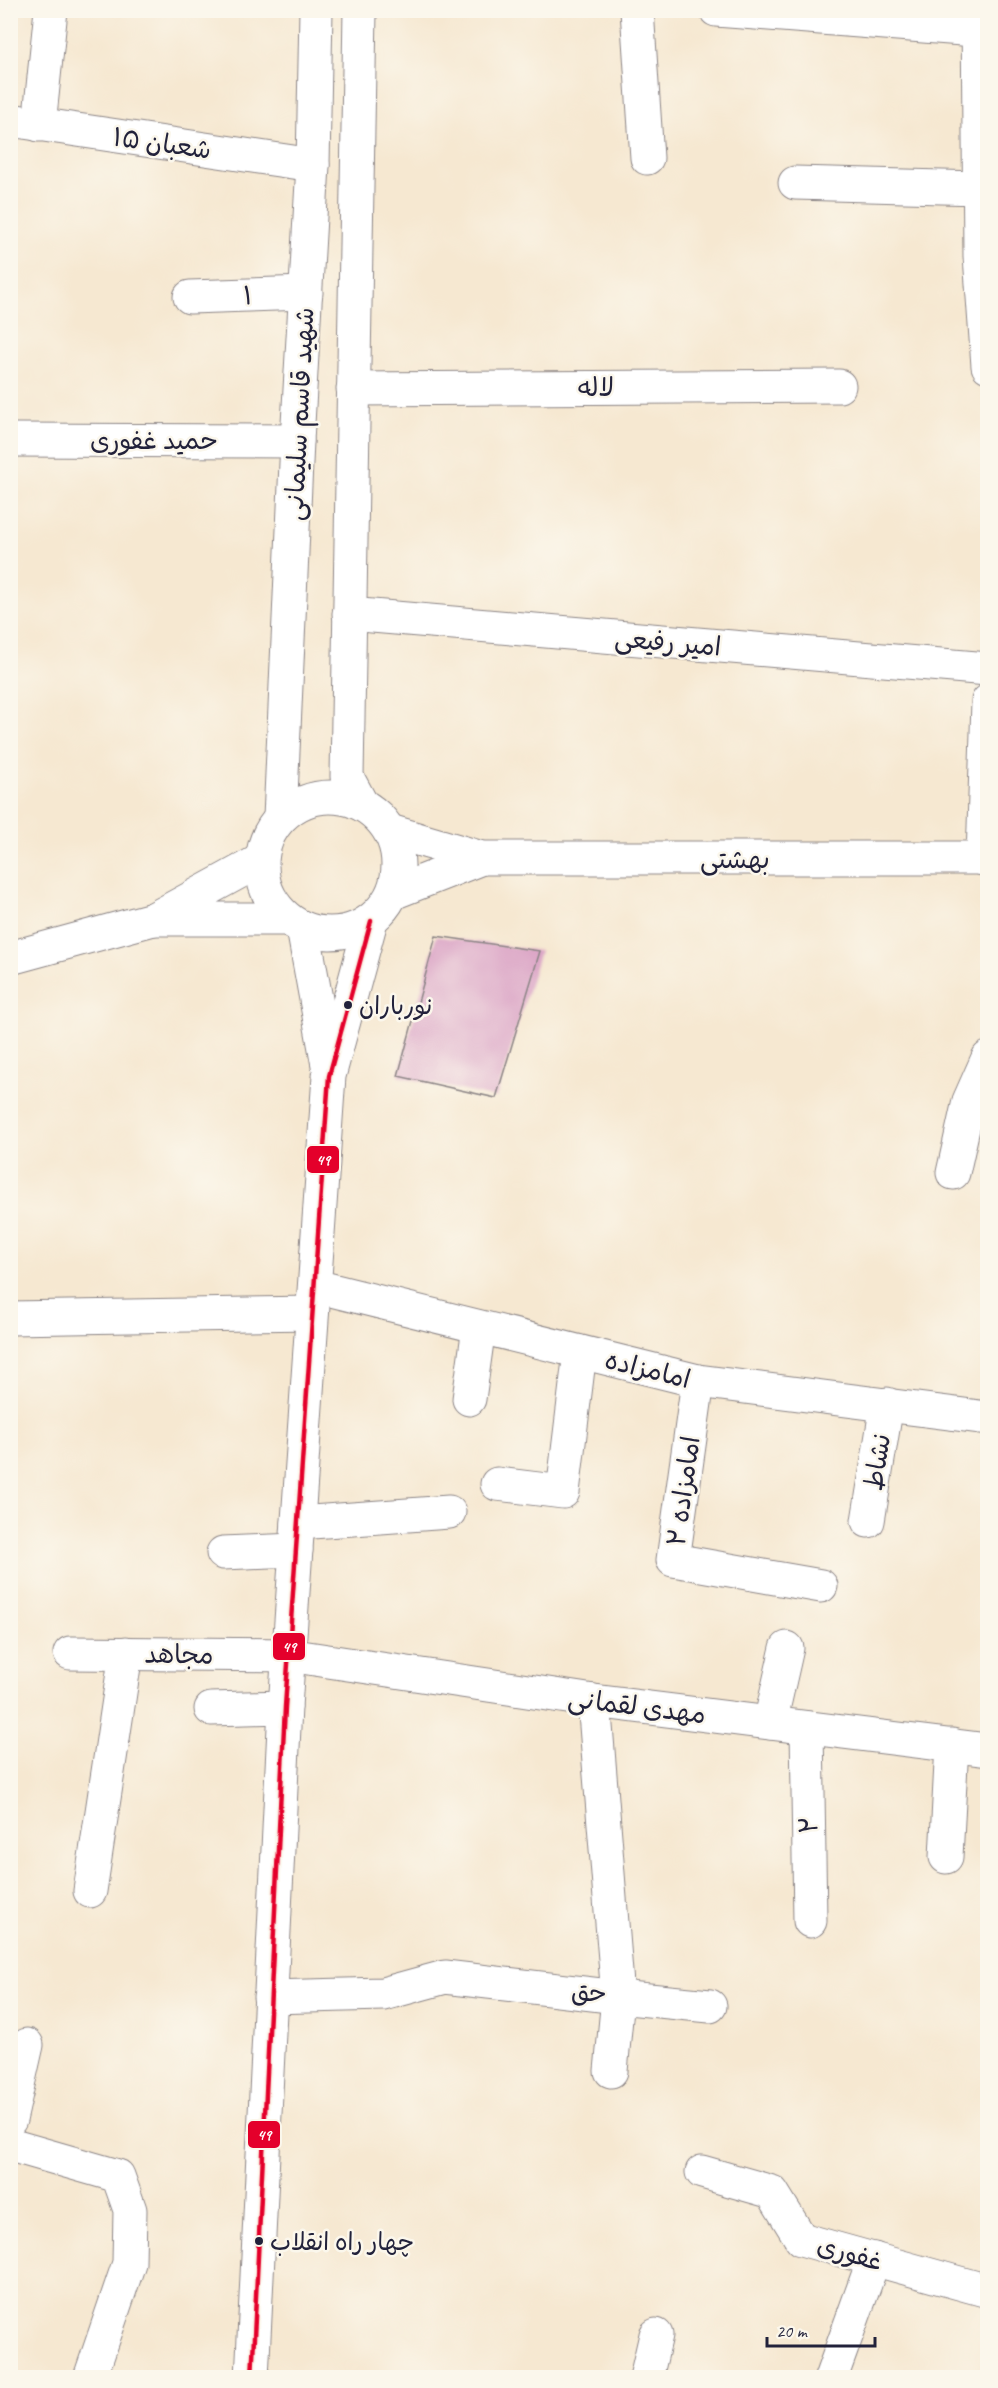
<svg xmlns="http://www.w3.org/2000/svg" width="998" height="2388" font-family="Caveat,'Playpen Sans Arabic',sans-serif">
<rect width="100%" height="100%" fill="#fbf7ec"/>
<filter id="ink" filterUnits="userSpaceOnUse"><feTurbulence type="fractalNoise" baseFrequency=".0167" numOctaves="2"/><feDisplacementMap in="SourceGraphic" scale="12" xChannelSelector="R" yChannelSelector="G"/><feConvolveMatrix kernelMatrix="1 2 1 2 8 2 1 2 1" color-interpolation-filters="sRGB"/></filter>
<filter id="wash" filterUnits="userSpaceOnUse"><feTurbulence type="fractalNoise" baseFrequency=".008" numOctaves="4" result="noise"/><feDisplacementMap in="SourceGraphic" scale="24" xChannelSelector="R" yChannelSelector="G"/><feGaussianBlur stdDeviation="1.35" result="paint"/><feColorMatrix in="noise" values="0 0 0 0 0 0 0 0 0 0 0 0 0 0 0 0 0 1.4 0 .05"/><feComposite in="paint" operator="in"/></filter>
<g filter="url(#wash)">
<rect width="100%" height="100%" fill="#f6e8d1"/>
<g id="blocks">
<polygon fill="#dba5c6" points="436,936 540,951 496,1098 398,1076"/>
</g>
</g>
<g filter="url(#ink)">
<use href="#blocks" fill-opacity="0" stroke="#8c8586" stroke-width="1.5"/>
<g fill="none" stroke-linecap="round" stroke-linejoin="round">
<g stroke="#8c8586" stroke-width="35">
<g id="minor">
<polyline points="360,10 347,777 361,803"/>
<polyline points="637,10 647,158"/>
<polyline points="716,10 988,31"/>
<polyline points="978,10 980,256 988,366"/>
<polyline points="10,120 313,165"/>
<polyline points="39,125 51,10"/>
<polyline points="795,183 979,188"/>
<polyline points="190,297 306,293"/>
<polyline points="353,389 839,386"/>
<polyline points="10,440 297,441"/>
<polyline points="349,614 988,669"/>
<polyline points="280,818 297,441 313,165 316,10"/>
<polyline points="983,859 988,701"/>
<polyline points="303,928 328,1065"/>
<polyline points="953,1173 969,1101 988,1058"/>
<polyline points="315,1286 698,1381 988,1418"/>
<polyline points="10,1318 312,1313"/>
<polyline points="698,1381 673,1560 821,1586"/>
<polyline points="469,1399 479,1327"/>
<polyline points="497,1484 563,1492 580,1352"/>
<polyline points="868,1521 887,1404"/>
<polyline points="298,1523 449,1512"/>
<polyline points="223,1553 296,1550"/>
<polyline points="70,1653 288,1655 594,1701 988,1750"/>
<polyline points="211,1709 285,1707"/>
<polyline points="770,1723 787,1648"/>
<polyline points="807,1728 810,1921"/>
<polyline points="946,1857 952,1745"/>
<polyline points="90,1891 126,1653"/>
<polyline points="270,1997 383,1994 445,1977 618,1997 594,1701"/>
<polyline points="611,2071 618,1997 710,2006"/>
<polyline points="10,2120 27,2045"/>
<polyline points="10,2145 118,2176 130,2210 129,2263 90,2378"/>
<polyline points="702,2172 772,2192 801,2239 988,2291"/>
<polyline points="252,2378 285,1707 329,1076 371,921"/>
<polyline points="646,2378 656,2335"/>
<polyline points="831,2378 874,2259"/>
</g>
</g>
<g stroke="#8c8586" stroke-width="35">
<g id="major">
<circle cx="330" cy="865" r="68"/>
<polyline points="390,831 482,858 393,893"/>
<polyline points="482,858 988,858"/>
<polyline points="261,860 153,919 287,919"/>
<polyline points="10,958 153,919"/>
</g>
</g>
<use href="#minor" stroke="#fff" stroke-width="33"/>
<use href="#major" stroke="#fff" stroke-width="33"/>
<g stroke="#fbf7ec" stroke-width="9">
<polyline id="bus-1" points="252,2378 285,1707 329,1076 371,921"/>
</g>
<use href="#bus-1" stroke="#e4002b" stroke-width="4.5"/>
</g>
</g>
<g fill="#22223b" stroke="#fbf7ec" stroke-width="2">
<circle cx="348" cy="1005" r="5"/>
<circle cx="259" cy="2241" r="5"/>
</g>
<g text-anchor="middle" stroke-width="5" stroke-linejoin="round" paint-order="stroke">
<g font-size="24" fill="#22223b" stroke="#fbf7ec" text-anchor="start">
<text x="359" y="1014">نورباران</text>
<text x="270" y="2250">چهار راه انقلاب</text>
</g>
<g font-size="26" fill="#22223b" stroke="#fbf7ec">
<text transform="translate(162 143) rotate(8)" y="9">۱۵ شعبان</text>
<text transform="translate(248 295) rotate(-2)" y="9">۱</text>
<text x="596" y="396">لاله</text>
<text transform="translate(299 414) rotate(-87)" y="9">شهید قاسم سلیمانی</text>
<text x="154" y="449">حمید غفوری</text>
<text transform="translate(668 642) rotate(5)" y="9">امیر رفیعی</text>
<text x="735" y="868">بهشتی</text>
<text transform="translate(648 1369) rotate(14)" y="9">امامزاده</text>
<text transform="translate(877 1462) rotate(-81)" y="9">نشاط</text>
<text transform="translate(683 1491) rotate(-82)" y="9">امامزاده ۲</text>
<text transform="translate(179 1654) rotate(1)" y="9">مجاهد</text>
<text transform="translate(637 1706) rotate(7)" y="9">مهدی لقمانی</text>
<text transform="translate(808 1825) rotate(-91)" y="9">۲</text>
<text transform="translate(589 1992) rotate(3)" y="9">حق</text>
<text transform="translate(850 2253) rotate(16)" y="9">غفوری</text>
</g>
</g>
<g stroke="#fbf7ec" stroke-width="2">
<rect x="306" y="1145" width="34" height="29" rx="6" fill="#e4002b"/>
<rect x="272" y="1632" width="34" height="29" rx="6" fill="#e4002b"/>
<rect x="247" y="2120" width="34" height="29" rx="6" fill="#e4002b"/>
</g>
<g font-size="16" text-anchor="middle" font-weight="bold" fill="#fff">
<text x="323" y="1165">49</text>
<text x="289" y="1652">49</text>
<text x="264" y="2140">49</text>
</g>
<rect width="998" height="2388" fill="none" stroke="#fbf7ec" stroke-width="36"/>
<path d="M767 2337v9h108v-9" fill="none" stroke="#22223b" stroke-width="3"/>
<text x="776" y="2337" font-size="18" fill="#22223b" stroke="#fbf7ec" stroke-width="4.5" paint-order="stroke">20 m</text>
</svg>
